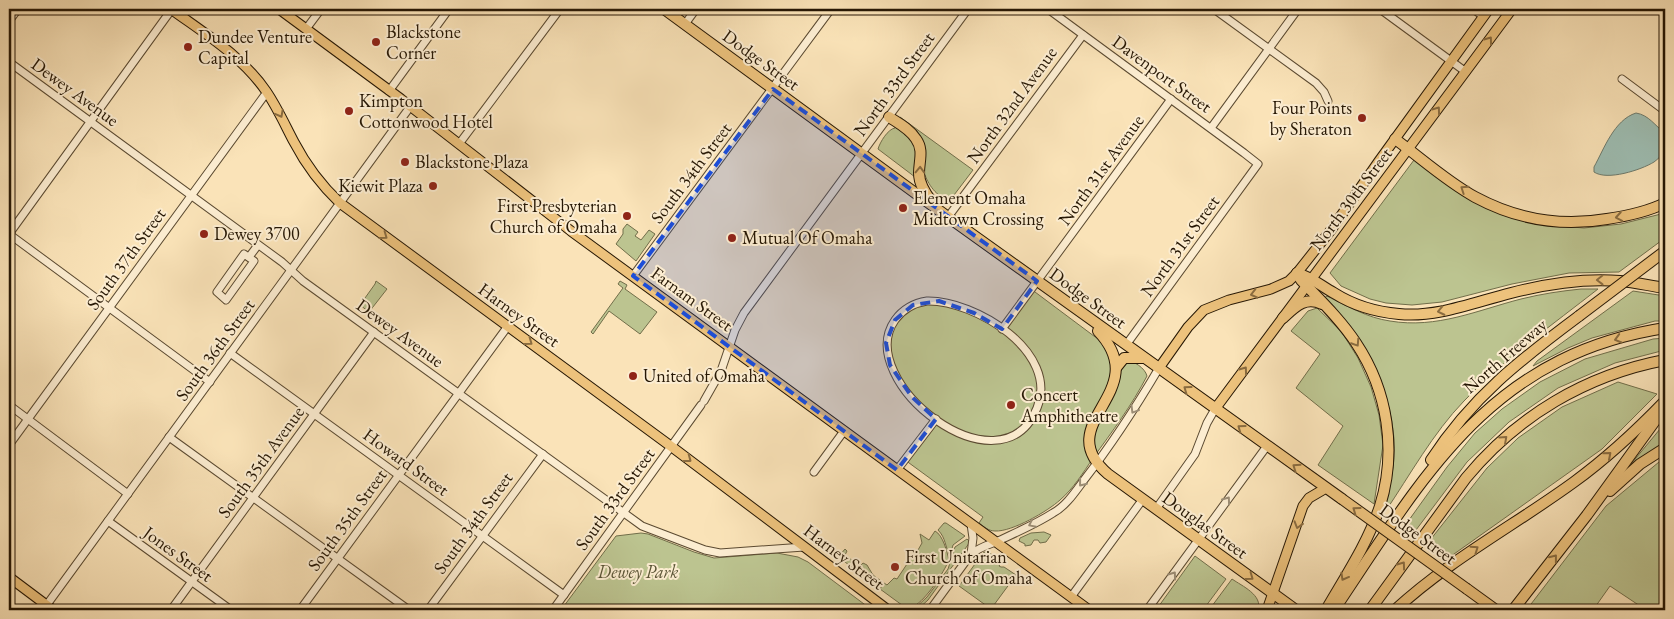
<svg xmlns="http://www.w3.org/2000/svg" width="1674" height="619" font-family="'EB Garamond',serif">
<rect width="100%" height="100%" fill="#fae3b8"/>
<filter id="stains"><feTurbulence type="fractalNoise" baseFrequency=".004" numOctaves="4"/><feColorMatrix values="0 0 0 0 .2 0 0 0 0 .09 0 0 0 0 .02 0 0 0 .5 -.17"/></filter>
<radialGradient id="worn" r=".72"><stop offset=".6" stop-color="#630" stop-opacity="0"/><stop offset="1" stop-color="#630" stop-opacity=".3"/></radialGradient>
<g fill="#bcc490" stroke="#716e4a">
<path d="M900,117L973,170L951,199C939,200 929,186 925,175H922L924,154L899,119Z"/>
<path d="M896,125L916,142L915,177L878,149C880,142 888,129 895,128Z"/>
<polygon points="1414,160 1481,205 1535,224 1584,228 1621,224 1665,213 1665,238 1619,272 1569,273 1512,284 1442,302 1412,305 1386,303 1370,299 1341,286 1330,273"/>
<polygon points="627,224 638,232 635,236 641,240 649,230 655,234 636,261 616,244 623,234 623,229"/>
<polygon points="376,281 387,289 369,312 360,305 375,284"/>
<polygon points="620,281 627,285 625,289 657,312 640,334 609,311 593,334 591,332 623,288 618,284"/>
<path d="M1031,289L1126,360C1134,361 1145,368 1147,376C1132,405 1112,432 1093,458C1083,473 1073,489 1060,500C1048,511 1012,532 995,531C989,531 984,527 979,523L983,517L905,460L935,419L917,403L887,356L892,324L916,304H951L1002,329Z"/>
<path d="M1581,289H1598C1552,325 1504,359 1464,401C1433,433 1410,475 1385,512L1382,511C1390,489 1396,463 1394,439C1390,387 1363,334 1324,298L1327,296C1347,306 1368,318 1390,321C1437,329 1478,310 1521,299C1541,294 1561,291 1581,289Z"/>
<polygon points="1633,291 1665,296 1665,321 1655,321 1592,338 1568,348 1533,366 1537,361"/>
<polygon points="1317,308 1341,331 1358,358 1371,387 1379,415 1383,445 1374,504 1318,465 1343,426 1296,388 1320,354 1291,331 1308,311"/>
<polygon points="1665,338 1665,350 1615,363 1558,388 1509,422 1467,462 1413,534 1404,527 1447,467 1475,433 1502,409 1540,382 1585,359 1653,339"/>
<polygon points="1618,382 1657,394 1602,449 1447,559 1427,544 1487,468 1518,438 1562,407"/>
<polygon points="1665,423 1665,442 1631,464"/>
<polygon points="1665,457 1665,610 1646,610 1610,586 1593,610 1531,610 1528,608 1606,506"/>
<path d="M944,523H946L965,536L953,545L950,556C945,547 946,538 938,530Z"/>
<path d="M935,531C943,535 947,552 949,560C944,572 926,600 914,606C912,607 909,607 906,608L880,589L884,583L887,585L894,578L897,579L909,561L907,559L918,550L922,543L920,534L929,540Z"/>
<polygon points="1044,532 1051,535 1046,542 1040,543 1038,540 1034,540 1031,545 1025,546 1025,544 1019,541 1020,538 1031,533"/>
<polygon points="641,533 648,534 694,552 714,558 777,553 798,557 808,562 872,610 561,610 616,536"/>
<polygon points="967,539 970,542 928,600 917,610 913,610 927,597 948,569 955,547"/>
<polygon points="845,549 847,551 845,555 860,566 863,563 867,565 873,575 881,581 877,586 841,559 840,555"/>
<polygon points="987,551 1002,562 999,566 1001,567 1004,567 1016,575 991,609 959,586 983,553"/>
<polygon points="1195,556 1226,579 1203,610 1156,610"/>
<path d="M1232,579C1242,586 1263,595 1258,610H1209Z"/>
</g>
<path fill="#9ebeb3" stroke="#6e7b6d" d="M1636,113C1649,115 1655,126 1665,133V151C1662,155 1658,159 1654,162C1641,170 1607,181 1594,172V167C1604,149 1614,120 1636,113Z"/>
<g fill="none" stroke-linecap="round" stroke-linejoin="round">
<g stroke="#5b4a31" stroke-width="9">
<g id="minor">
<polyline points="1048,9 1244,153 1258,164 1126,345"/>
<polyline points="1214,9 1316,83 1324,92 1328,101"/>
<polyline points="1380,9 1466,72"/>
<polyline points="1473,9 1483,16"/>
<polyline points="9,21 18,9"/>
<polyline points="685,24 696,9"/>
<polyline points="306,29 321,9"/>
<polyline points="9,62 282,262 303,281 642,526 705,550 720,553 804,547"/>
<polyline points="1622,79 1665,111"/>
<polyline points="389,91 449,9"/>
<polyline points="1211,128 1298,9"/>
<polyline points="459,144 560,9"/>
<polyline points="948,217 1083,35"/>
<polyline points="9,234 172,9"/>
<polyline points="9,234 210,382"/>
<polygon points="244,254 254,261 226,300 217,292"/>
<polyline points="249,257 258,245"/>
<polyline points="633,276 831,9"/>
<path d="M927,301C975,300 1060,352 1037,408C1001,497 852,381 895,320C903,309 914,303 927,301Z"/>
<polyline points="1002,329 1171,99"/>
<polyline points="230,353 564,595"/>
<polyline points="704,401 721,371 735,330 744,313 968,9"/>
<polyline points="9,405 128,494"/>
<polyline points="169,437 409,610"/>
<polyline points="9,445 267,92"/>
<polyline points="897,470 936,419"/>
<polyline points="814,472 844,431"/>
<polyline points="1156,509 1195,454 1207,423 1215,409"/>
<polyline points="108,521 231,610"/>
<polyline points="971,524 973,538 971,554"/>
<polyline points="1071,597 1143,499"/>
<polyline points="43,610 410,107"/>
<polyline points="171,610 374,332"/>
<polyline points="300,610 508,326"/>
<polyline points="428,610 543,454"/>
<polyline points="553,610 701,405"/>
<path d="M930,610L971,554C980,547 988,545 998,541C1017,532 1036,524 1053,513C1066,506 1075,492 1084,480C1112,444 1136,407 1159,368"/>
<polyline points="1147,610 1267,446"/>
</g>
</g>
<g stroke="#261704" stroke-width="11">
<g id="major">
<path d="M171,9C204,33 242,56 266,91C277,107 285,125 294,142C306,165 321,185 340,203L676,450L888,610"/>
<polyline points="279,9 401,99 571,231 1089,610"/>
<polyline points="1159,368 1188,327 1204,310 1229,300 1271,289 1289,281 1297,273 1331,230 1379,161 1489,9"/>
<polyline points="1215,409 1512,9"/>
<polyline points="9,577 53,610"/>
<polyline points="1267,610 1303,506 1309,498 1326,488"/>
</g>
</g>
<g stroke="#261704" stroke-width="12">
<g id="highway">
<polyline points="664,9 948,217 1342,499"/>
<path d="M889,117C898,123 910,129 916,139C924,150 919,161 919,173C919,184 925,193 932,202"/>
<path d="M1395,139C1421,158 1446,181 1475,197C1516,219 1561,227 1607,219C1627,216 1647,212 1665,203"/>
<path d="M1297,273C1313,278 1321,286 1334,293C1353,305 1376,312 1399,314C1436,318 1475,302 1511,293C1546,284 1583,278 1620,281C1635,282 1650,286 1665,288"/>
<path d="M1297,273L1301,280C1320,300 1341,320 1356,343C1388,391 1397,451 1380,506C1368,543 1345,577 1326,610"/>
<path d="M1283,318C1295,307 1305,296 1322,304"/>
<path d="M1098,331C1156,393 1048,422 1108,474L1296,610"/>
<polyline points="1116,368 1124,358 1143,358"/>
<path d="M1431,460C1472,397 1520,360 1579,316"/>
<polyline points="1610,491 1640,464 1665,448"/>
<polyline points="1467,589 1496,610"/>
<path d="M1334,610C1424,476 1490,355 1665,328"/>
<path d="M1370,610L1466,478C1517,416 1586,375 1665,360"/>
<path d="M1395,610C1449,560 1515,525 1574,482C1607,458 1637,430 1665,401"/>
<polyline points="1513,610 1587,515 1660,414"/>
</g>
</g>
<use href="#minor" stroke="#fcedd1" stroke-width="7"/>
<use href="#major" stroke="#edc27c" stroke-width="9"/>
<use href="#highway" stroke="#edc27c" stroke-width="10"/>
<g stroke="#261704" stroke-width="12" stroke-linecap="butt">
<g id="highway-bridge">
<polyline points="1579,316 1665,251"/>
<polyline points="1342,499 1467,589"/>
</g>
</g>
<use href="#highway-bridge" stroke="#edc27c" stroke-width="10"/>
</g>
<defs><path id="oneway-chevron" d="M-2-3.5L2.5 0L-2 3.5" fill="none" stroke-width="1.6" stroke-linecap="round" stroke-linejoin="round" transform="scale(1.25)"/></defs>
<g stroke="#8a6c40">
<use href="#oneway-chevron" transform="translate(1489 40) rotate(-54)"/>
<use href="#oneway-chevron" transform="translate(1437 110) rotate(-54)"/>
<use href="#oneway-chevron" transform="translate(280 114) rotate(62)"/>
<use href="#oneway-chevron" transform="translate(920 170) rotate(-88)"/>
<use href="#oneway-chevron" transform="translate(1464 189) rotate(-146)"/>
<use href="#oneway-chevron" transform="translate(1619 217) rotate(170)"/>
<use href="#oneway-chevron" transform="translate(384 236) rotate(36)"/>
<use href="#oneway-chevron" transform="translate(1600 280) rotate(179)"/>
<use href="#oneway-chevron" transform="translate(1254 294) rotate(166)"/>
<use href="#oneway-chevron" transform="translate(1441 311) rotate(168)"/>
<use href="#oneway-chevron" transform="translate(1618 339) rotate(164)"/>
<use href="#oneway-chevron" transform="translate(529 342) rotate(36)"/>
<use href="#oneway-chevron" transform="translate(1356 343) rotate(57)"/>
<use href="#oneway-chevron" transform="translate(1244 370) rotate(-54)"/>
<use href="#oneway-chevron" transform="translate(1187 389) rotate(-144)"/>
<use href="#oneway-chevron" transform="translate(1241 428) rotate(-144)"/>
<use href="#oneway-chevron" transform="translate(1504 439) rotate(-42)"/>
<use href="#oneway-chevron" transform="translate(1608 455) rotate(-41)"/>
<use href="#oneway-chevron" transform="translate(688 459) rotate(37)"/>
<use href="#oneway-chevron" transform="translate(1296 467) rotate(-145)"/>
<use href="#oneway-chevron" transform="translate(1356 510) rotate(-144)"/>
<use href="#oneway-chevron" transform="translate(1298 525) rotate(107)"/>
<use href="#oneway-chevron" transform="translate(1475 549) rotate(-35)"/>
<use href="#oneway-chevron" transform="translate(1554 558) rotate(-52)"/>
<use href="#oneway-chevron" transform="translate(1402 565) rotate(-54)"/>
<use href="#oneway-chevron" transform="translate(1250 577) rotate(36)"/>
<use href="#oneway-chevron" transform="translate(1344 577) rotate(119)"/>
</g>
<g stroke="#9c8d75">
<use href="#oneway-chevron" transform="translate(1134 410) rotate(121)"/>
<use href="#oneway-chevron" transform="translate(1082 483) rotate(128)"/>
<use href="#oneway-chevron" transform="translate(1227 500) rotate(-54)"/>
<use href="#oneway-chevron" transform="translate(1032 524) rotate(154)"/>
<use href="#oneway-chevron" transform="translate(1173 575) rotate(-54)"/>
</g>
<path fill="#1d4ed8" fill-opacity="0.2" stroke="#1d4ed8" stroke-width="4" stroke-dasharray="10 6" stroke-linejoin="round" d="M773,89L1037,281L1002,329L974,313L939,301L913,305L895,320L886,343L890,365L912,397L936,419L897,470L633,276Z"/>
<g fill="#8f2418" stroke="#fcedd1" stroke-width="2">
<circle cx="376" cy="42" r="5"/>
<circle cx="188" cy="47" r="5"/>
<circle cx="349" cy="111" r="5"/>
<circle cx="1362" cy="118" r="5"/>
<circle cx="405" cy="162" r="5"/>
<circle cx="433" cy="186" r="5"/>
<circle cx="903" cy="208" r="5"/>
<circle cx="627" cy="216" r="5"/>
<circle cx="204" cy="234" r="5"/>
<circle cx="732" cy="238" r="5"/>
<circle cx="633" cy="376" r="5"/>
<circle cx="1011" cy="405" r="5"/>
<circle cx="895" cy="567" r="5"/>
</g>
<g text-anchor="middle" stroke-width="4" stroke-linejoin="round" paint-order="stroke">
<g font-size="18" fill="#261704" stroke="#fcedd1" text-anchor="start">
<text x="386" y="38">Blackstone<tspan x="386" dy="21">Corner</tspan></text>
<text x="198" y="43">Dundee Venture<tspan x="198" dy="21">Capital</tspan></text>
<text x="359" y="107">Kimpton<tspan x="359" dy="21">Cottonwood Hotel</tspan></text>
<text x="1352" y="114" text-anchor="end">Four Points<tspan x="1352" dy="21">by Sheraton</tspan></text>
<text x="415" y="168">Blackstone Plaza</text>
<text x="423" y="192" text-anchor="end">Kiewit Plaza</text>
<text x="913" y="204">Element Omaha<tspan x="913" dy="21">Midtown Crossing</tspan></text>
<text x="617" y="212" text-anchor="end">First Presbyterian<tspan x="617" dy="21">Church of Omaha</tspan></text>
<text x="214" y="240">Dewey 3700</text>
<text x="742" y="244">Mutual Of Omaha</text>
<text x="643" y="382">United of Omaha</text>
<text x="1021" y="401">Concert<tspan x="1021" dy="21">Amphitheatre</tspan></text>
<text x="905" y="563">First Unitarian<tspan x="905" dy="21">Church of Omaha</tspan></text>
</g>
<g font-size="18" fill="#261704" stroke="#fcedd1">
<text transform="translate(761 60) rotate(36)" y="6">Dodge Street</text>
<text transform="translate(1162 74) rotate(36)" y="6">Davenport Street</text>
<text transform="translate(894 84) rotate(-54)" y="6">North 33rd Street</text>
<text transform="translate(75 92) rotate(36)" y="6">Dewey Avenue</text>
<text transform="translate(1012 105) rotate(-54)" y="6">North 32nd Avenue</text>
<text transform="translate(1101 170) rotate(-54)" y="6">North 31st Avenue</text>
<text transform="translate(691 173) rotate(-53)" y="6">South 34th Street</text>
<text transform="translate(1351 199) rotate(-53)" y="6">North 30th Street</text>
<text transform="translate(1180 246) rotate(-54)" y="6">North 31st Street</text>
<text transform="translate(126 259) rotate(-54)" y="6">South 37th Street</text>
<text transform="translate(1088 298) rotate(36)" y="6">Dodge Street</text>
<text transform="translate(692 299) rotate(36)" y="6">Farnam Street</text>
<text transform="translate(519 315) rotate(36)" y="6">Harney Street</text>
<text transform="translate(400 333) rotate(36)" y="6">Dewey Avenue</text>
<text transform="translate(215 350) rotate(-54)" y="6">South 36th Street</text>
<text transform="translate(1505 356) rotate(-41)" y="6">North Freeway</text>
<text transform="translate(261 462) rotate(-54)" y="6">South 35th Avenue</text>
<text transform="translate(406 462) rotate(36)" y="6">Howard Street</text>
<text transform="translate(615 499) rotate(-54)" y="6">South 33rd Street</text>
<text transform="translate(347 520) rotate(-54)" y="6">South 35th Street</text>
<text transform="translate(473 523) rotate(-54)" y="6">South 34th Street</text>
<text transform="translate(1205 525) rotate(36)" y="6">Douglas Street</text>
<text transform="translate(1418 534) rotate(36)" y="6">Dodge Street</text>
<text transform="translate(178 554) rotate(36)" y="6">Jones Street</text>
<text transform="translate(844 557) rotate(37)" y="6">Harney Street</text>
</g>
<g font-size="18" font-style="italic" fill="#5a5435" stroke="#fcedd1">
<text x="638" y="578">Dewey Park</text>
</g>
</g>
<rect width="1674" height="619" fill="none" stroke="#fae3b8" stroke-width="30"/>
<rect x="10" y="10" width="1654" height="599" fill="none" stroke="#261704" stroke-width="2.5"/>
<rect x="15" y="15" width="1644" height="589" fill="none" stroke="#261704"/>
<rect width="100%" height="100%" filter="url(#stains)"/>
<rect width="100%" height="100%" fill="url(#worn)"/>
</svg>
